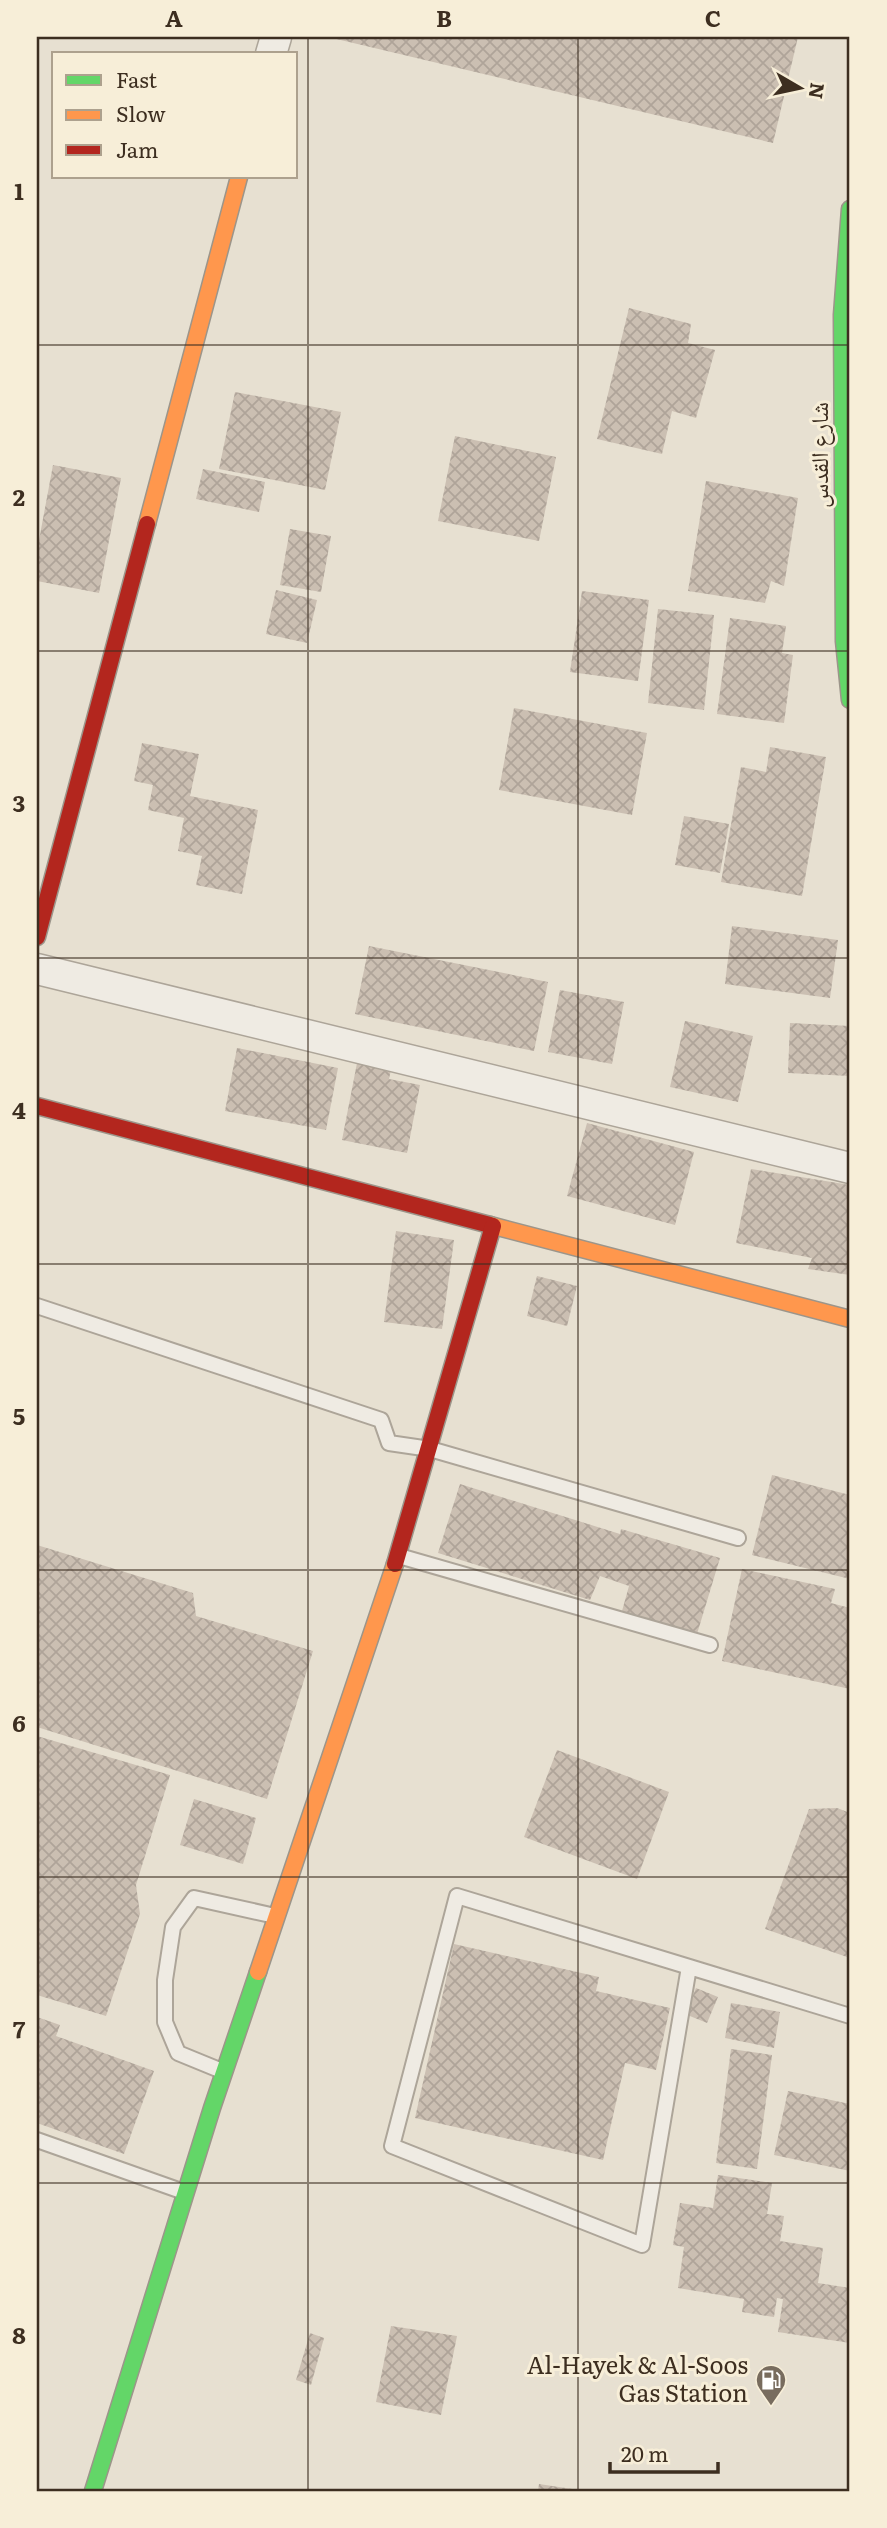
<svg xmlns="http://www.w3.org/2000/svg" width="887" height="2528" font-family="Literata,'Noto Naskh Arabic',serif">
<defs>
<pattern id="building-cross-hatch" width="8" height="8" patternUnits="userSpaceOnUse" patternTransform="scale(1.75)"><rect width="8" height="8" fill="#cbbfb2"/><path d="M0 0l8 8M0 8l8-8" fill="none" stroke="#afa499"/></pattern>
</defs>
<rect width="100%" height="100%" fill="#e7e0d1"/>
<g fill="url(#building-cross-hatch)">
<polygon points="328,37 798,37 773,143"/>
<polygon points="629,308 691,324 688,343 715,350 696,418 672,411 662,454 597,439"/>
<polygon points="235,392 341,412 325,490 219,469"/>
<polygon points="455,436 556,457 539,541 438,521"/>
<polygon points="53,465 121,478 99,593 37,581 37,551"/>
<polygon points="203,469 265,482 259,512 196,499"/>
<polygon points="706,481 798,498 784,586 771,581 765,603 688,591"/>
<polygon points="290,529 331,536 321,592 280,585"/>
<polygon points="276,590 317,600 307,643 266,634"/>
<polygon points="582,591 649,600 638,681 570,672"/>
<polygon points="658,609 714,615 704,710 648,703"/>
<polygon points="730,618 786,626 782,653 793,655 784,723 717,714"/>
<polygon points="514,708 647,733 632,815 499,790"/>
<polygon points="142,743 199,754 190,796 258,810 242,894 196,885 202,856 178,851 184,818 148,810 153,785 134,781"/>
<polygon points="770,747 826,757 802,896 721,882 741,767 766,772"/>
<polygon points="684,816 729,824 720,873 675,865"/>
<polygon points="732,926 838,940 830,998 725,984"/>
<polygon points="369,946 548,982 534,1051 355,1014"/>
<polygon points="560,990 624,1002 612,1064 548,1052"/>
<polygon points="685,1021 753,1036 738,1102 670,1087"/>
<polygon points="790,1023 850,1026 850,1076 788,1073"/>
<polygon points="237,1048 338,1068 326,1130 225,1111"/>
<polygon points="358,1058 392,1065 389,1079 420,1085 407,1153 342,1140"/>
<polygon points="587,1123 694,1152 675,1225 567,1196"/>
<polygon points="751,1169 850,1185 850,1275 808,1269 812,1258 736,1243"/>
<polygon points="396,1231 454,1240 442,1329 384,1322"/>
<polygon points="537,1276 577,1286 567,1326 527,1316"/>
<polygon points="772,1475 850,1495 850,1579 752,1555"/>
<polygon points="460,1484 620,1534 621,1529 720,1558 697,1634 622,1611 629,1586 600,1576 590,1600 438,1553"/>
<polygon points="37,1545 193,1593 196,1616 313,1651 267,1799 37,1727"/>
<polygon points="742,1569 835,1589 831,1603 850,1608 850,1689 722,1661"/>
<polygon points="37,1736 170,1775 136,1885 140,1914 106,2016 37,1995"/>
<polygon points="557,1750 669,1792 637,1879 524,1837"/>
<polygon points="194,1799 256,1818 243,1864 180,1845"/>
<polygon points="837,1808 850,1813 850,1958 765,1929 809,1809"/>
<polygon points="454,1944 599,1977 596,1991 670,2008 656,2070 625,2063 603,2160 415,2118"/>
<polygon points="696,1988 718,1997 707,2023 685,2014"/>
<polygon points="731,2003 780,2012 774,2048 725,2038"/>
<polygon points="37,2017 60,2025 56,2036 154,2071 124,2154 37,2123"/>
<polygon points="731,2049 772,2055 757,2169 716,2163"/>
<polygon points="788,2091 850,2104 850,2171 774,2155"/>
<polygon points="718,2175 772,2183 767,2214 784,2216 780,2241 823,2248 818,2283 850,2288 850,2343 778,2332 783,2299 777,2298 774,2317 742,2312 744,2299 678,2288 684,2247 673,2245 680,2203 713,2208"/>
<polygon points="391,2326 457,2336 441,2415 376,2402"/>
<polygon points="310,2333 324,2338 311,2385 296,2380"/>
<polygon points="539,2484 579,2490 579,2491 538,2491"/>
</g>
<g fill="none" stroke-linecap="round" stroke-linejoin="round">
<g stroke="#ada599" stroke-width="18">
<g id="lane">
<polyline points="37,1306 381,1420 389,1443 430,1449 738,1538"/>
<polyline points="399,1556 710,1645"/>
<polyline points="689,1967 642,2245 392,2146 457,1896 850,2016"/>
<polyline points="222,2071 178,2053 165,2022 165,1980 173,1927 194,1898 275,1916"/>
<polyline points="37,2140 184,2192"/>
</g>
</g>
<g stroke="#ada599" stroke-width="33">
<g id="street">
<polyline points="271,54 276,37"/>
<polyline points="37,969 850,1168"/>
</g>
</g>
<g stroke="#9c958a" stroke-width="19">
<g id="fast">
<polyline points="850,209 842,315 844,641 850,700"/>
<polyline points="93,2491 212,2108 258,1972"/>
</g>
</g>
<g stroke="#9c958a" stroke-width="19">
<g id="slow">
<polyline points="147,524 239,177"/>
<polyline points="490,1225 850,1319"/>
<polyline points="258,1972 395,1564"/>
</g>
</g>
<g stroke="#9c958a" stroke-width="19">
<g id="jam">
<polyline points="37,937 147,524"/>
<polyline points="37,1106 490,1225"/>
<polyline points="395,1564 493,1226"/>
</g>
</g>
<use href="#lane" stroke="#efebe3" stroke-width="14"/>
<use href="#street" stroke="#efebe3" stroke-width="30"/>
<use href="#fast" stroke="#63d668" stroke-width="16"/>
<use href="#slow" stroke="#ff974d" stroke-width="16"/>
<use href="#jam" stroke="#b3261e" stroke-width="16"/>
</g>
<path fill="none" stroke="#3d2e20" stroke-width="2" stroke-opacity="0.55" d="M308,37V2491M578,37V2491M37,345H850M37,651H850M37,958H850M37,1264H850M37,1570H850M37,1877H850M37,2183H850"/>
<defs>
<g id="fuel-pin" transform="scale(1.575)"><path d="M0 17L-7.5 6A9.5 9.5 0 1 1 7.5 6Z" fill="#786c5e" stroke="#f7eed8"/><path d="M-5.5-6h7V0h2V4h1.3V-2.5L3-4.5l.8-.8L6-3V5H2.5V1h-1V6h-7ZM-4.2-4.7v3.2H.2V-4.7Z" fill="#fff"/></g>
</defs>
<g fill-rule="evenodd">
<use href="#fuel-pin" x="771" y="2380"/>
</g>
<g text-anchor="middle" stroke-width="6" stroke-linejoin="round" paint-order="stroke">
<g font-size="24" fill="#3d2e20" stroke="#f7eed8">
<text transform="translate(820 455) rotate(-90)" y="8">شارع القدس</text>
</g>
<g font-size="24" fill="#3d2e20" stroke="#f7eed8" text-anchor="end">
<text x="748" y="2374">Al-Hayek &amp; Al-Soos<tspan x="748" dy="28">Gas Station</tspan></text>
</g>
</g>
<rect width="887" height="2528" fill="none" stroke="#f7eed8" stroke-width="77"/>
<rect x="52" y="52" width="245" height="126" fill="#f7eed8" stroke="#ada18e" stroke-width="2"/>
<rect x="66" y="75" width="35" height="10" fill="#63d668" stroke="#ada18e" stroke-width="2"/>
<text x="116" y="88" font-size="21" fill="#3d2e20">Fast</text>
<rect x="66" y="110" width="35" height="10" fill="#ff974d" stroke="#ada18e" stroke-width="2"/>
<text x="116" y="122" font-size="21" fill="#3d2e20">Slow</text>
<rect x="66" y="145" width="35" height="10" fill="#b3261e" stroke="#ada18e" stroke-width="2"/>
<text x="116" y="158" font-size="21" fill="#3d2e20">Jam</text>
<g transform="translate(800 88) rotate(99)" stroke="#f7eed8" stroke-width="5" paint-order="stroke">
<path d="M0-5L12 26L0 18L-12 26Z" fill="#3d2e20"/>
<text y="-10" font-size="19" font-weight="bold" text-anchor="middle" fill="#3d2e20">N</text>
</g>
<path d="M610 2462v10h108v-10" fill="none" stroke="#3d2e20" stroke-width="3.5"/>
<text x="621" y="2462" font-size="21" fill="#3d2e20" stroke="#f7eed8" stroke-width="5" paint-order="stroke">20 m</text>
<rect x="38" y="38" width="810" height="2452" fill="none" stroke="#3d2e20" stroke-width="2.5"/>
<g font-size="23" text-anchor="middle" font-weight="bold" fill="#3d2e20">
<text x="174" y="27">A</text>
<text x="444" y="27">B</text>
<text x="713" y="27">C</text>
<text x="19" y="200">1</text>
<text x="19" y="506">2</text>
<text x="19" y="812">3</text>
<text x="19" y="1119">4</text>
<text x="19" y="1425">5</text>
<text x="19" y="1732">6</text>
<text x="19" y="2038">7</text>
<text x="19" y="2344">8</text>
</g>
</svg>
